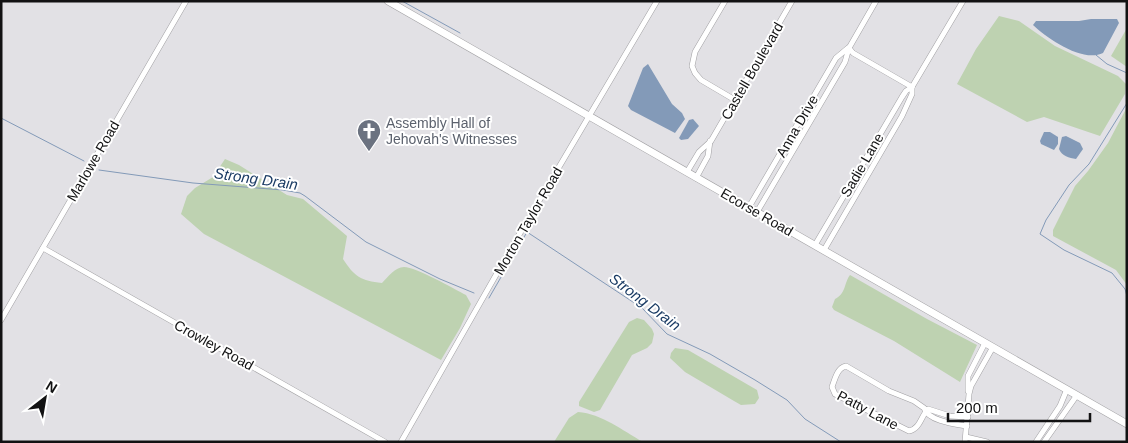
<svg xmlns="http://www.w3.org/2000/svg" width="1128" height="443" font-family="Arial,sans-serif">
<rect width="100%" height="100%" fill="#e2e1e5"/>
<g fill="#bed2b1">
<polygon points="999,16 1019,21 1055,46 1118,76 1126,84 1125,94 1100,136 1044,117 1027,122 957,84 976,49"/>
<polygon points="1127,28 1127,67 1111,56"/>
<polygon points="1127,107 1127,285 1116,270 1053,236 1053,230 1075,186 1088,171 1108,143"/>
<path d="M225,159L239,165L287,195L303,199L347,236L343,259C354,276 361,281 382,283C388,277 395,267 404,267C416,267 454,289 466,295L471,304L460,328L441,360L204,234L181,214L187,196L195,188L213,177Z"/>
<path d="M850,275L927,319L977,345L960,382L894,341L834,310L832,307L835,299C846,294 844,283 850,275Z"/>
<polygon points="637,318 644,320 652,329 654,334 652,343 647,348 632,355 600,410 594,412 579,406 579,402 629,322"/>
<polygon points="675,348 688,350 757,390 759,398 755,404 741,405 734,401 685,372 670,358 671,353"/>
<path d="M578,412C602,414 622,430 643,442H554L569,418Z"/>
</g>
<g fill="#839ab8">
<path d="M1091,19H1117L1119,23L1103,53C1083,63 1048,39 1033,25L1036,21H1079Z"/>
<polygon points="648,64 672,104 682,113 685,119 675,133 631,110 628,106 643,68"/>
<polygon points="693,119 699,126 688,139 681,140 679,138 689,120"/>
<polygon points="1044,132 1050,132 1058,137 1058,144 1054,150 1041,144 1040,141"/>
<path d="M1066,136L1080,143L1083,149L1076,159C1069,158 1062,156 1059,149L1062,137Z"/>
</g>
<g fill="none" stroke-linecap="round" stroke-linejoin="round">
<g stroke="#839ab8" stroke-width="1">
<polyline points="402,1 460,33"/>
<polyline points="1096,55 1107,64 1127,73"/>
<polyline points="1127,103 1089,164 1069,185 1046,220 1040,234 1064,250 1112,273 1125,289 1127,296"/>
<polyline points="1,118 84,161"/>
<polyline points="99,170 193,183 283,190 300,193 305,196 366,242 440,279 474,293"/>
<polyline points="489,298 527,232 642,308 667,334 710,354 755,380 787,400 805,419 841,442"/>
</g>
<g stroke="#a1a0a3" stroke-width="6">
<g id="street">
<polyline points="725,1 695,52 692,66 695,73 701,80 735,100"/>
<polyline points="849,48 853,53 912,87"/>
<polyline points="687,172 699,152 711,141 792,1"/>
<polyline points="696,178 708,156 710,141"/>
<polyline points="749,207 836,58 848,48"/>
<polyline points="757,212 845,62 849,48 876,1"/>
<polyline points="815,245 902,97 906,91 912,87"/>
<polyline points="43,248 385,442"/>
<polyline points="824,250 902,116 912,94 912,87 963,1"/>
<polyline points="1,320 186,1"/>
<polyline points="968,391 968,376 985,343"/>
<path d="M967,426C955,424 928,421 924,408L914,401L889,391L846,366C837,368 835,379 832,387L835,394L909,431C920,429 921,416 928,409L950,416L968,417"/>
<polyline points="966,437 987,442"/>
<polyline points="401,442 513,245 657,1"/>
<polyline points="965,442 969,394 971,386 993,347"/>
<polyline points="1036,442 1060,406 1067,389"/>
<polyline points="1044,442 1077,395"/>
</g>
</g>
<g stroke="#a1a0a3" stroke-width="8">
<polyline id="secondary" points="388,1 1127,424"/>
</g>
<use href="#street" stroke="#fff" stroke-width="5"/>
<use href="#secondary" stroke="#fff" stroke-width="7"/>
</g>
<defs>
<g id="church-pin" transform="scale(1.25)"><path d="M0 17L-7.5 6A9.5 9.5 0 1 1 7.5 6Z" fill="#6b7280" stroke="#fff"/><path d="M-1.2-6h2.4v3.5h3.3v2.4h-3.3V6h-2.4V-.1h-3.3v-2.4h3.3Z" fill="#fff"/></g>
</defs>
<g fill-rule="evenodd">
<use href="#church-pin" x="369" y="131"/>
</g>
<g text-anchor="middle" stroke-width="4" stroke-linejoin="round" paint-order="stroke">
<g font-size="14" fill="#121213" stroke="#fff">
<text transform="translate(752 71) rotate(-60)" y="5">Castell Boulevard</text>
<text transform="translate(797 126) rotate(-60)" y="5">Anna Drive</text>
<text transform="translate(93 161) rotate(-60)" y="5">Marlowe Road</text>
<text transform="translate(862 165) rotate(-60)" y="5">Sadie Lane</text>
<text transform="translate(757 212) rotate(30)" y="5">Ecorse Road</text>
<text transform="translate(528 221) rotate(-60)" y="5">Morton Taylor Road</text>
<text transform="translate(214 345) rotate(29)" y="5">Crowley Road</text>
<text transform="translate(868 410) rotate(28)" y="5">Patty Lane</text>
</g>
<g font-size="14" fill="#5b616d" stroke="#fff" text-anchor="start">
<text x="386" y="128">Assembly Hall of<tspan x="386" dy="16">Jehovah's Witnesses</tspan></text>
</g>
<g font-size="15" font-style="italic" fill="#1a3b64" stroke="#fff">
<text transform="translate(256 179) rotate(8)" y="5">Strong Drain</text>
<text transform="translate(645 302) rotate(37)" y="5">Strong Drain</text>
</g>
</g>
<rect width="1128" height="443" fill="none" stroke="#121213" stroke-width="5"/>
<g transform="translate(45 398) rotate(31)" stroke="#ffffff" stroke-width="4" paint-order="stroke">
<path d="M0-4L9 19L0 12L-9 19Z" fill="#121213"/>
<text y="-8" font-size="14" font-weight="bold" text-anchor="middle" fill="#121213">N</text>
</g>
<path d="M948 413v8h142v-8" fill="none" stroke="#121213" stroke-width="2.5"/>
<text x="956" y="413" font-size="15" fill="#121213" stroke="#ffffff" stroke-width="4" paint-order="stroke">200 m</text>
</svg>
